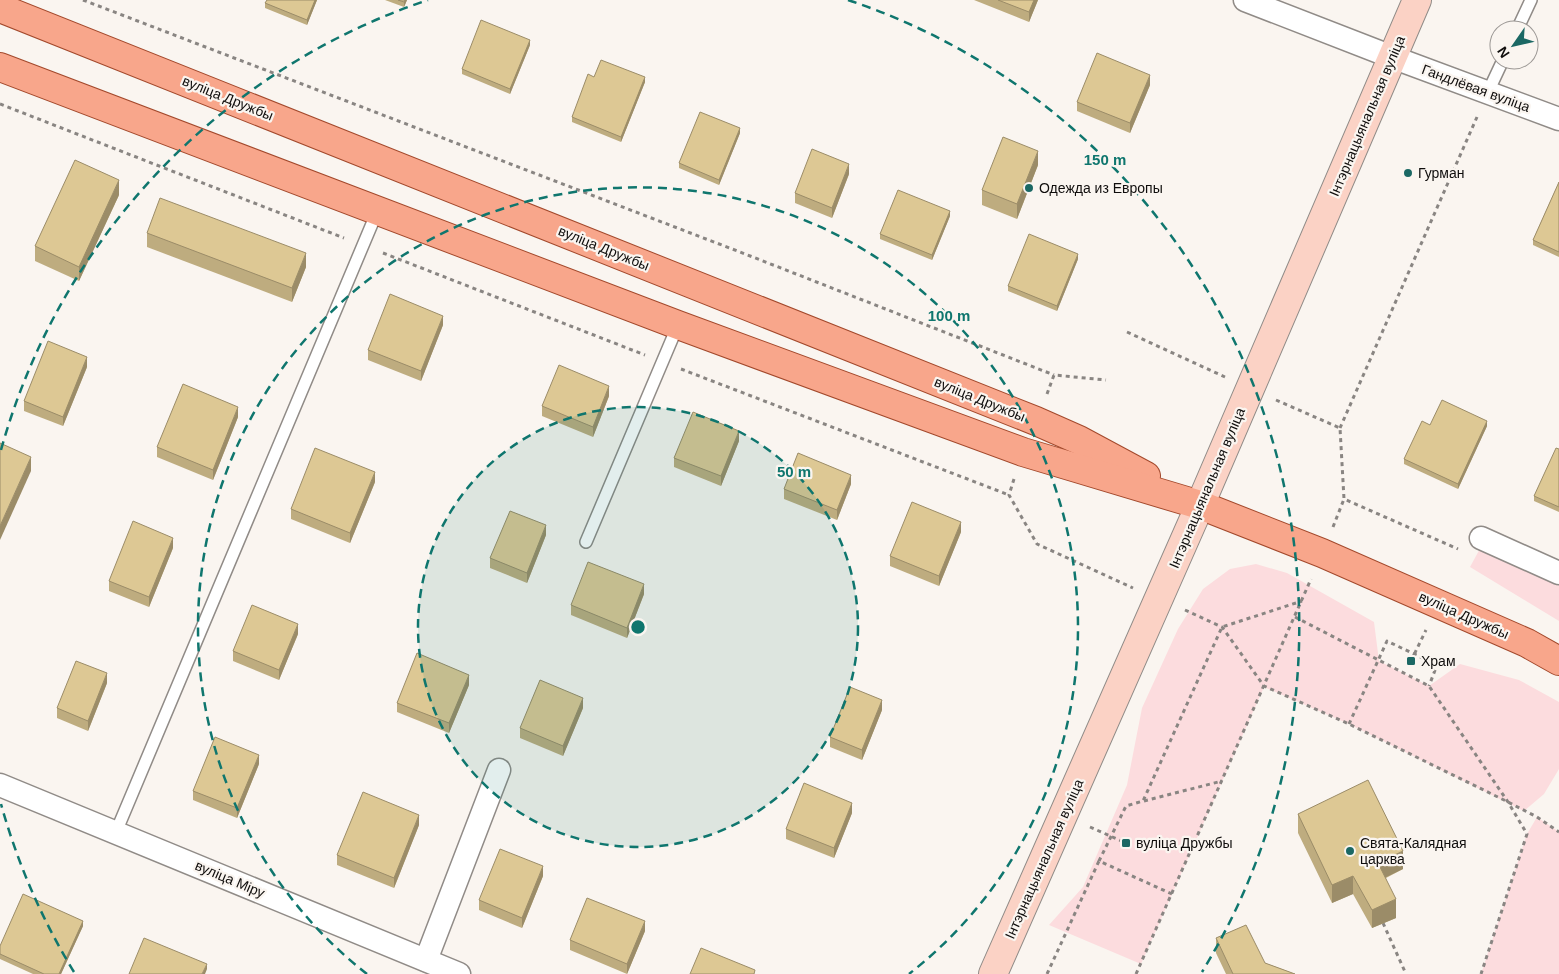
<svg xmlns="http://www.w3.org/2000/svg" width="1559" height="974" font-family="Arial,sans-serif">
<rect width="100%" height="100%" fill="#faf5f0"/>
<g fill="#fcdcde">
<polygon points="1482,545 1559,580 1559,621 1470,567"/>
<polygon points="1256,564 1287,573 1374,622 1379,661 1429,686 1460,664 1519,680 1559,702 1559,769 1544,794 1524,811 1349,724 1264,687 1141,964 1049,925 1083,887 1127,785 1142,708 1178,629 1203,589 1230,569"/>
<polygon points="1537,817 1559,832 1559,974 1481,974 1527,834"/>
</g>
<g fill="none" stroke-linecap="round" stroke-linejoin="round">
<g stroke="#908b87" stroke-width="14">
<g id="service">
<polyline points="1517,30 1531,0"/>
<polyline points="1488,92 1503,60"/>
<polyline points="586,542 678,325"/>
<polyline points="116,832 377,212"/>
</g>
</g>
<g stroke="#908b87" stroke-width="25">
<g id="minor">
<polyline points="1245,0 1392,57 1559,119"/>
<polyline points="1481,538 1559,573"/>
<polyline points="0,785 459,974"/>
<polyline points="426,960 499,770"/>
</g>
</g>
<g stroke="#908b87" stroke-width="30">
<polyline id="secondary" points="993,974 1200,505 1417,0"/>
</g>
<g stroke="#a3492c" stroke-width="30">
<g id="primary">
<polyline points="0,8 1036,421 1079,440 1146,476"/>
<polyline points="0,67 678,325 1023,452 1200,505 1322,553 1527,643 1559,661"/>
</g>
</g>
<g stroke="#898582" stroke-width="3" stroke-dasharray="4 4" stroke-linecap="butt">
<polyline points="83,0 740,252 1054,375"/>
<polyline points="0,104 344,238"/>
<polyline points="383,253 645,355"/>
<polyline points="1127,332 1225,377"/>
<polyline points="681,369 1009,495"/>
<polyline points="1047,394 1054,375 1106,380"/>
<polyline points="1276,400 1340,428 1344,499 1458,549"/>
<polyline points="1340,428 1477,117"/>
<polyline points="1014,479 1009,495 1037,544 1133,588"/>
<polyline points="1333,527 1344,499"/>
<polyline points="1185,610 1222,627 1264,686 1349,724 1508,802 1537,817 1559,832"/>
<polyline points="1295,617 1429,686 1508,802 1527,834 1481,974"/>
<polyline points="1411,661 1426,630"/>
<polyline points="1349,724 1387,641 1437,665 1429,686"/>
<polyline points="1144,801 1222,781"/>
<polyline points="1090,827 1126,843"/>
<polyline points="1172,894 1099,861 1126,806 1143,801 1222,627 1302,601"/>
<polyline points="1383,923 1406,974"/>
<polyline points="1047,974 1099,861"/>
<polyline points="1136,974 1311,579"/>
</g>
<use href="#service" stroke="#fff" stroke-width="11"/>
<use href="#minor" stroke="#fff" stroke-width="22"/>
<use href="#secondary" stroke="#fbd2c5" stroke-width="28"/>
<use href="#primary" stroke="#f8a68b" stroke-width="28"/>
</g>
<g fill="#beac7f">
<polygon points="267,0 317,0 307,25 265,8 265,3"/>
<polygon points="385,0 407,0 404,7"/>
<polygon points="974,0 1038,0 1029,22"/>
<polygon points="530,45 510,94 462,74 462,69"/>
<polygon points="594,77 645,82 621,142 572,122 572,117"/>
<polygon points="1150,85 1130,133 1077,111 1077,102"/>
<polygon points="740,133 719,185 679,168 679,163"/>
<polygon points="1038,165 1017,219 982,205 982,190"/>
<polygon points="849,174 832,218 795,203 795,193"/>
<polygon points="1559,182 1559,257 1533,245 1533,240"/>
<polygon points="119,195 79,281 35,261 35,246"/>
<polygon points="950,216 932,260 880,239 880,234"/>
<polygon points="147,233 306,267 292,302 147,247"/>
<polygon points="1078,259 1057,311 1008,291 1008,286"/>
<polygon points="443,325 421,381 368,360 368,350"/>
<polygon points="87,367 63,426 24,411 24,401"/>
<polygon points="609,396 593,437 542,416 542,406"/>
<polygon points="238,417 213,480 157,457 157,447"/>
<polygon points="1430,425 1487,426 1458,489 1404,464 1404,459"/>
<polygon points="739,441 721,486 674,467 674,458"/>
<polygon points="1559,449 1559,512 1534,501 1534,496"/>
<polygon points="375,482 350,543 291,519 291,509"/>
<polygon points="851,484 837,520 784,499 784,489"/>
<polygon points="961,532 939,586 890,566 890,556"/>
<polygon points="546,535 527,583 490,568 490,558"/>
<polygon points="173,548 149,607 109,591 109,581"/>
<polygon points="644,594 627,638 571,615 571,605"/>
<polygon points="298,634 279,680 233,661 233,651"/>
<polygon points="107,683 88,731 57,718 57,708"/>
<polygon points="469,685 449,733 397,712 397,703"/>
<polygon points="583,708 563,756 520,738 520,728"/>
<polygon points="882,710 862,760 830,747 830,737"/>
<polygon points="259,764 237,818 193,800 193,791"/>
<polygon points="852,813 834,858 786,839 786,829"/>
<polygon points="1298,814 1403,869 1386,878 1396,918 1372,928 1353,894 1332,903 1298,833"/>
<polygon points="419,825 394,888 337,865 337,855"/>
<polygon points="543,876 522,928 479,910 479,900"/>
<polygon points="83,926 61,974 33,974 0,959 0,946"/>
<polygon points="645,931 627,974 570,950 570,940"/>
<polygon points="1216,938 1265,963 1295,974 1226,974 1216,953"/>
</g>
<g fill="#9b8c68">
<polygon points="315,0 317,0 307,25 307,20"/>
<polygon points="405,0 407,0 404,7 404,2"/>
<polygon points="1034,0 1038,0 1029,22 1029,12"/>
<polygon points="530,40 530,45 510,94 510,89"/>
<polygon points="1150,75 1150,85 1130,133 1130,123"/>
<polygon points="645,77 645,82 621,142 621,137"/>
<polygon points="740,128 740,133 719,185 719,180"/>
<polygon points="1038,151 1038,165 1017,219 1017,204"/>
<polygon points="849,164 849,174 832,218 832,208"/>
<polygon points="119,180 119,195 79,281 79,267"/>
<polygon points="950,211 950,216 932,260 932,255"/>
<polygon points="306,253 306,267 292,302 292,288"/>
<polygon points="1078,254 1078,259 1057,311 1057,306"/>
<polygon points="443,316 443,325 421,381 421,371"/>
<polygon points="87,357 87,367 63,426 63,417"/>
<polygon points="609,386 609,396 593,437 593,427"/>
<polygon points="238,407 238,417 213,480 213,470"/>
<polygon points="1487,421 1487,426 1458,489 1458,484"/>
<polygon points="739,431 739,441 721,486 721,476"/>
<polygon points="31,457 31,471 0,540 0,526"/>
<polygon points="375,472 375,482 350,543 350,533"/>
<polygon points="851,475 851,484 837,520 837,510"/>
<polygon points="961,522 961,532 939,586 939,576"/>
<polygon points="546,525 546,535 527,583 527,573"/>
<polygon points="173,538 173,548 149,607 149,597"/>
<polygon points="644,584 644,594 627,638 627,628"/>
<polygon points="298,624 298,634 279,680 279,670"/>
<polygon points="107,673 107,683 88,731 88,721"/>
<polygon points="469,675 469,685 449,733 449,723"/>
<polygon points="583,698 583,708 563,756 563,746"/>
<polygon points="882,700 882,710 862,760 862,750"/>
<polygon points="259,755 259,764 237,818 237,808"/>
<polygon points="852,803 852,813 834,858 834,848"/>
<polygon points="419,815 419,825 394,888 394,878"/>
<polygon points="1403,851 1403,869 1378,881 1378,863"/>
<polygon points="543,866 543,876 522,928 522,918"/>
<polygon points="1353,876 1353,894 1332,903 1332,885"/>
<polygon points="1396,899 1396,918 1372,928 1372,910"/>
<polygon points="83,921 83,926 61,974 59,974"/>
<polygon points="645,921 645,931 627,974 627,964"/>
<polygon points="207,964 207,969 205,974 202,974"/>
</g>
<g fill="#ddc894" stroke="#9b8c68">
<polygon points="267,0 315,0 307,20 265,3"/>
<polygon points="398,0 405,0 404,2"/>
<polygon points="998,0 1034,0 1029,12"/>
<polygon points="481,20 530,40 510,89 462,69"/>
<polygon points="1097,53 1150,75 1130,123 1077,102"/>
<polygon points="601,60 645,77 621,137 572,117 588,74 594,77"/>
<polygon points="700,112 740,128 719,180 679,163"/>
<polygon points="1003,137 1038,151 1017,204 982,190"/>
<polygon points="812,149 849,164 832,208 795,193"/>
<polygon points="75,160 119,180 79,267 35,246"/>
<polygon points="1559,182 1559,252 1533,240"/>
<polygon points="898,190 950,211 932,255 880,234"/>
<polygon points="160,198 306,253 292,288 147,233"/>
<polygon points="1029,234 1078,254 1057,306 1008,286"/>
<polygon points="390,294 443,316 421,371 368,350"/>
<polygon points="48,341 87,357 63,417 24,401"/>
<polygon points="559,365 609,386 593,427 542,406"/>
<polygon points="183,384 238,407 213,470 157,447"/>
<polygon points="1442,400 1487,421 1458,484 1404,459 1422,421 1430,425"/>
<polygon points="693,412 739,431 721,476 674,458"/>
<polygon points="0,443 31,457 0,526"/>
<polygon points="315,448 375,472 350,533 291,509"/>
<polygon points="1556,448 1559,449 1559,507 1534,496"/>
<polygon points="798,453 851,475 837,510 784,489"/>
<polygon points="912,502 961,522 939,576 890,556"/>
<polygon points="510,511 546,525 527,573 490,558"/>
<polygon points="133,521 173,538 149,597 109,581"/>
<polygon points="588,562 644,584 627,628 571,605"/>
<polygon points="252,605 298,624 279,670 233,651"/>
<polygon points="417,653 469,675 449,723 397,703"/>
<polygon points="76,661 107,673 88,721 57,708"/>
<polygon points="540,680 583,698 563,746 520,728"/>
<polygon points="850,687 882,700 862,750 830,737"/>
<polygon points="215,737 259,755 237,808 193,791"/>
<polygon points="1368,780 1403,851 1378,863 1396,899 1372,910 1353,876 1332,885 1298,814"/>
<polygon points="804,783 852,803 834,848 786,829"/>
<polygon points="363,792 419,815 394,878 337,855"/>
<polygon points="500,849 543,866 522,918 479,900"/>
<polygon points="23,894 83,921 59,974 44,974 0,954 0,946"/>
<polygon points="587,898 645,921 627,964 570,940"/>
<polygon points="1246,925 1265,963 1295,974 1233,974 1216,938"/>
<polygon points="144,938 207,964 202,974 129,974"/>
<polygon points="701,948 755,970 754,974 690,974"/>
</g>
<circle cx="638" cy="627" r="220" fill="#0f766e" fill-opacity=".12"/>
<g fill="none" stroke="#0f766e" stroke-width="2.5" stroke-dasharray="9 6">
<circle cx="638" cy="627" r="220"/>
<path d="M367 974A440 440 0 1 1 909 974"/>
<path d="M74 972A661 661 0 0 1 1 804M1 450A661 661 0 0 1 428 0M848 0A661 661 0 0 1 1202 972"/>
</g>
<g fill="#1b6864" stroke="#faf5f0" stroke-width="2">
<circle cx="1408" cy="173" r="5"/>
<circle cx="1029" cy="188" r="5"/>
<rect x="1406" y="656" width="10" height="10" rx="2.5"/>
<rect x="1121" y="838" width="10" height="10" rx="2.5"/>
<circle cx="1350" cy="851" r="5"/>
</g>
<g text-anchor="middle" stroke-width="4.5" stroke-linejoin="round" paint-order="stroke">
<g font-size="14" fill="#0f0d0c" stroke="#faf5f0">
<text transform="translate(1476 88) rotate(20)" y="5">Гандлёвая вуліца</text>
<text transform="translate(228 98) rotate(22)" y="5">вуліца Дружбы</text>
<text transform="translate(1367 116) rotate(-67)" y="5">Інтэрнацыянальная вуліца</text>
<text transform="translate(604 248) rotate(22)" y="5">вуліца Дружбы</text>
<text transform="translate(980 399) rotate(22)" y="5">вуліца Дружбы</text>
<text transform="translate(1207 488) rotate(-67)" y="5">Інтэрнацыянальная вуліца</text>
<text transform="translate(1464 615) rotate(24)" y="5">вуліца Дружбы</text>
<text transform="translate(1044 859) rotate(-66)" y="5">Інтэрнацыянальная вуліца</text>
<text transform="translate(230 879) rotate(23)" y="5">вуліца Міру</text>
</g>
<g font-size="14" fill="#0f0d0c" stroke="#faf5f0" text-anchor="start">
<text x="1418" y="178">Гурман</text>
<text x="1039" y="193">Одежда из Европы</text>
<text x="1421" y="666">Храм</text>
<text x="1136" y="848">вуліца Дружбы</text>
<text x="1360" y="848">Свята-Калядная<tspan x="1360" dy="16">царква</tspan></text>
</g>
</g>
<circle cx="638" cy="627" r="8" fill="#0f766e" stroke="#faf5f0" stroke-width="2.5"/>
<g font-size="15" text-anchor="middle" font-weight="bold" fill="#0f766e" stroke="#faf5f0" stroke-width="4.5" stroke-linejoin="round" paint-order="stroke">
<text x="1105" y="165">150 m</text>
<text x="949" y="321">100 m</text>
<text x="794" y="477">50 m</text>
</g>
<g transform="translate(1514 45) rotate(236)"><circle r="24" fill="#faf5f0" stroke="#9c9895"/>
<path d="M0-4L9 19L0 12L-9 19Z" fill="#1b6864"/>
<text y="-8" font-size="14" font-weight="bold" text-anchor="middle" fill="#0f0d0c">N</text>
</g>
</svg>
